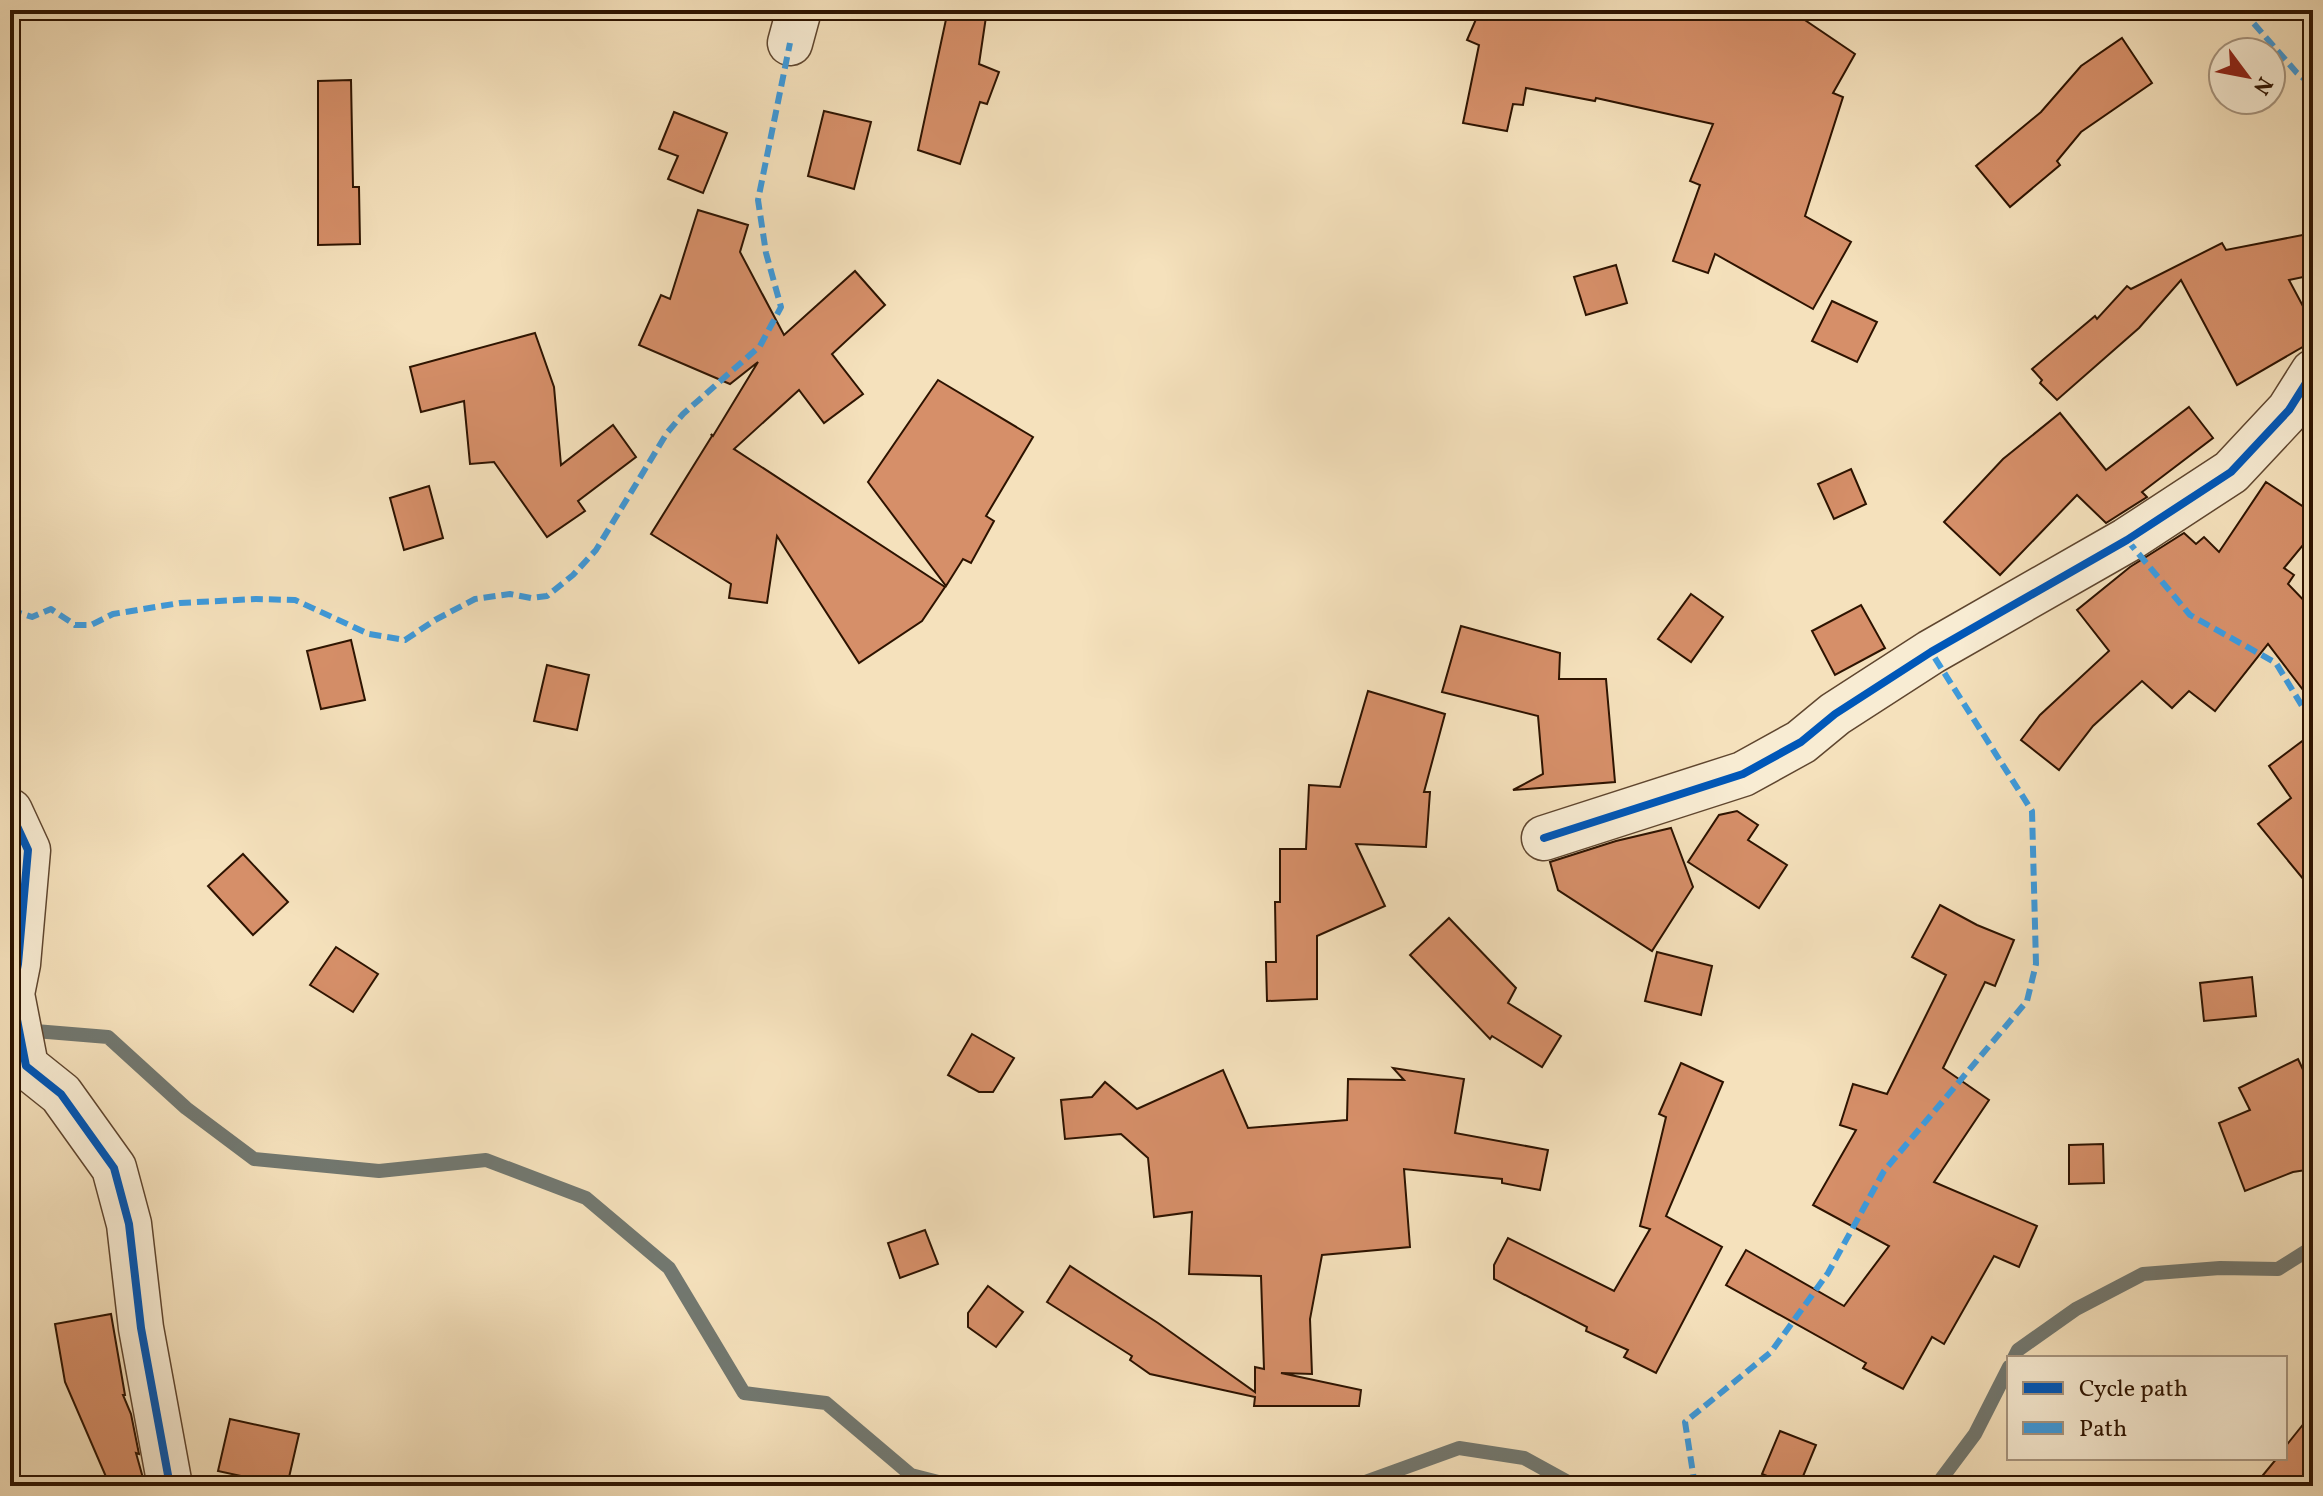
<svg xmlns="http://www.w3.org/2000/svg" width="2323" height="1496" font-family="Vollkorn,serif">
<rect width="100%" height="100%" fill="#f5e1bc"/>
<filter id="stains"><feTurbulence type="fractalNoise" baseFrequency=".0025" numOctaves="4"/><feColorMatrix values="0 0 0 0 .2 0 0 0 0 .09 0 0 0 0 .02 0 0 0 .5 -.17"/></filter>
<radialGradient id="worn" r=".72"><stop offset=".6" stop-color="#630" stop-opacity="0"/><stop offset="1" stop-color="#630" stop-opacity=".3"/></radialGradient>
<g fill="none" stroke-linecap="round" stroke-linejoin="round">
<g stroke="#727870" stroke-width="14">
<polyline points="23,1030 108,1037 186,1108 254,1159 379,1171 486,1160 586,1198 669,1268 744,1393 826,1403 911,1475 954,1486"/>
<polyline points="2014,1358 2018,1350 2076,1309 2143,1274 2220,1268 2278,1269 2313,1247"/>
<polyline points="1354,1486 1459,1448 1524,1458 1575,1486"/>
<polyline points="1936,1486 1975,1434 2009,1367"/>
</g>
</g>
<g fill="#d68f69" stroke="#2d1300" stroke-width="2">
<polygon points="948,10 987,10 979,64 999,72 987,104 980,102 960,164 918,150"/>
<polygon points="1480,10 1790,10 1855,54 1833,93 1843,97 1805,216 1851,242 1813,309 1715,254 1708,273 1673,261 1700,185 1690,181 1713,124 1596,98 1595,101 1526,88 1523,105 1513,104 1507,131 1463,123 1479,45 1467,40"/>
<polygon points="2122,38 2152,83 2081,132 2057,161 2060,165 2010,207 1976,166 2041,112 2081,66"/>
<polygon points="351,80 353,187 359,187 360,244 318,245 318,81"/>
<polygon points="824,111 871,122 854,189 808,176"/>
<polygon points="674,112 727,133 703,193 668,179 678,156 659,149"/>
<polygon points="698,210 748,225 740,252 784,335 855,271 885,305 832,354 863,394 824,423 799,390 734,449 945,587 922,621 859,663 777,536 767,603 729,598 731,584 651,534 712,436 711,434 713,436 758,362 730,384 639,345 661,295 670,299"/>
<polygon points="2313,233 2313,275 2289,280 2313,325 2313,341 2237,385 2181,280 2139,328 2057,400 2040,383 2042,380 2032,369 2095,316 2097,319 2127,286 2131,289 2222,243 2226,250"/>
<polygon points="1616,265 1627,303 1586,315 1574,277"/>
<polygon points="1832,301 1877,322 1857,362 1812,341"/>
<polygon points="535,333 554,387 561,465 613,425 636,457 578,501 585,511 547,537 494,462 470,464 464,401 421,412 410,367"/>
<polygon points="938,380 1033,437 986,516 994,521 971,563 963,559 946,586 868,482"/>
<polygon points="2189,407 2213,438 2142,492 2147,497 2106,523 2077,495 2000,575 1944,522 2003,459 2060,413 2106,470"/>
<polygon points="1851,469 1866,504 1834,519 1818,484"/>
<polygon points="2266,482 2313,513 2313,533 2284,568 2294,575 2288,584 2313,610 2313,703 2268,644 2215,711 2189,691 2172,708 2142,681 2093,726 2059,770 2021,740 2040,715 2109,651 2077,610 2130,567 2184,533 2196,544 2204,537 2219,552"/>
<polygon points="429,486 443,538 404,550 390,498"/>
<polygon points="1691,594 1723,617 1691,662 1658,639"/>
<polygon points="1861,605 1885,648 1835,675 1812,631"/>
<polygon points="1461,626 1560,653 1559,679 1606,679 1615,782 1513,790 1543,774 1538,716 1442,692"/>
<polygon points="351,640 365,700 321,709 307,651"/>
<polygon points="547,665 589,675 577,730 534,721"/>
<polygon points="1368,691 1445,714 1424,792 1430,792 1426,847 1356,844 1385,906 1317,936 1317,999 1267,1001 1266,962 1276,962 1275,902 1280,902 1280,849 1306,849 1309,785 1340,787"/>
<polygon points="2313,733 2313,891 2258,824 2291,798 2269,766"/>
<polygon points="1737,811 1758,825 1748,840 1787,865 1759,908 1688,862 1719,815"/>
<polygon points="1671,828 1693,887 1652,951 1558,890 1550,862 1616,841"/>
<polygon points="243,854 288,902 253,935 208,886"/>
<polygon points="1940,905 1977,925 2014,940 1995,986 1985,982 1943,1068 1989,1100 1934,1182 2037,1226 2019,1267 1994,1256 1944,1344 1932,1337 1903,1389 1863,1368 1866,1363 1726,1285 1746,1250 1844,1306 1889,1246 1813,1205 1856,1130 1840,1125 1853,1084 1887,1094 1946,975 1912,957"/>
<polygon points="1449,918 1516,988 1508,1003 1561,1036 1542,1067 1492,1036 1490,1039 1410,955"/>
<polygon points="336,947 378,974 353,1012 310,985"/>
<polygon points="1657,952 1712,966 1701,1015 1645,1001"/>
<polygon points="2252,977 2256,1016 2204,1021 2200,983"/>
<polygon points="972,1034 1014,1058 993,1092 979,1092 948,1075"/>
<polygon points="2298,1059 2313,1091 2313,1169 2293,1172 2245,1191 2219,1123 2250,1110 2239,1088"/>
<polygon points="1681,1063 1723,1082 1666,1216 1722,1247 1656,1373 1624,1357 1628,1350 1586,1331 1587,1327 1494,1279 1494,1265 1508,1238 1614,1291 1650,1229 1640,1226 1666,1117 1659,1114"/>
<polygon points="1393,1068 1464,1079 1455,1133 1548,1150 1540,1190 1502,1183 1502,1179 1404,1169 1410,1247 1322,1255 1310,1319 1312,1374 1281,1373 1361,1390 1359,1406 1254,1406 1255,1397 1150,1374 1130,1360 1132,1356 1047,1302 1070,1266 1158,1323 1255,1392 1255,1367 1264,1369 1261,1276 1189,1274 1192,1212 1154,1217 1148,1158 1121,1134 1065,1139 1061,1100 1092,1097 1105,1082 1137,1109 1223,1070 1248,1128 1347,1120 1348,1079 1404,1080"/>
<polygon points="2103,1144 2104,1183 2069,1184 2069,1145"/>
<polygon points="925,1230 938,1264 900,1278 888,1243"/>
<polygon points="988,1286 1023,1312 996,1347 968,1327 968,1313"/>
<polygon points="111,1314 125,1395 123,1395 131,1414 139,1454 136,1453 143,1478 114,1486 110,1486 65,1382 55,1324"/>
<polygon points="2313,1412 2313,1486 2254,1486 2277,1458 2285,1458 2285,1447"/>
<polygon points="230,1419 299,1434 287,1486 218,1471"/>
<polygon points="1780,1431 1816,1445 1799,1486 1792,1486 1762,1474"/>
</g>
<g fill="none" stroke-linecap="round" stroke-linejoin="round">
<g stroke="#5f462f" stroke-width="47">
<g id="minor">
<polyline points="790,43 799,10"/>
<polyline points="10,811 28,850 18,964 12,994 26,1066 61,1094 114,1168 129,1224 141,1328 170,1486"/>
<polyline points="1544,838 1743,774 1801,742 1835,714 1931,652 2127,540 2231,472 2289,410 2313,372"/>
</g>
</g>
<use href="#minor" stroke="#f8ecd3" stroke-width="44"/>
<g stroke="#3d9adc" stroke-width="6" stroke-dasharray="12 6" stroke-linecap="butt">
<polyline points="2242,10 2297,73 2313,86"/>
<polyline points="2127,540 2190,615 2276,663 2313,724"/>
<polyline points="10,610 32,617 51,609 75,625 91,625 113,614 180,603 256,599 295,600 369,634 405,640 435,620 475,599 510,594 531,598 547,596 573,575 596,550 667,433 683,414 760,346 781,307 766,253 758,200 790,43"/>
<polyline points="1695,1486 1685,1422 1771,1352 1828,1273 1884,1171 2027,1001 2036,964 2032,811 1931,652"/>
</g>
<g stroke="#f8ecd3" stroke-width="13">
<g id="cycleway">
<polyline points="10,811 28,850 18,964 12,994 26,1066 61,1094 114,1168 129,1224 141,1328 170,1486"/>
<polyline points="1544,838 1743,774 1801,742 1835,714 1931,652 2127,540 2231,472 2289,410 2313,372"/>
</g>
</g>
<use href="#cycleway" stroke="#0057b8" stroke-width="8"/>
</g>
<rect width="2323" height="1496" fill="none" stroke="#f5e1bc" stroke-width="40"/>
<rect x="12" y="12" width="2299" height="1472" fill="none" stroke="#2d1300" stroke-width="4"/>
<rect x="20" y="20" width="2283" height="1456" fill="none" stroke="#2d1300" stroke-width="2"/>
<rect x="2007" y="1356" width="280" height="104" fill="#f8ecd3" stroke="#a7957f" stroke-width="2"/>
<rect x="2023" y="1382" width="40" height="12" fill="#0057b8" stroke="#a7957f" stroke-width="2"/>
<text x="2079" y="1396" font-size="24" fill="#2d1300">Cycle path</text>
<rect x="2023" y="1422" width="40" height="12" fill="#3d9adc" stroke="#a7957f" stroke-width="2"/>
<text x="2079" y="1436" font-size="24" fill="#2d1300">Path</text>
<g transform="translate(2247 76) rotate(122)"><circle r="38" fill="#f8ecd3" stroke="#a7957f" stroke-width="2"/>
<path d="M0-6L14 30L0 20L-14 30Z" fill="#8f2418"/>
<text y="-12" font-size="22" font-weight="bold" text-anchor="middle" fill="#2d1300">N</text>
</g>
<rect width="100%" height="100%" filter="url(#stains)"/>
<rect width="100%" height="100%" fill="url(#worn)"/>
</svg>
